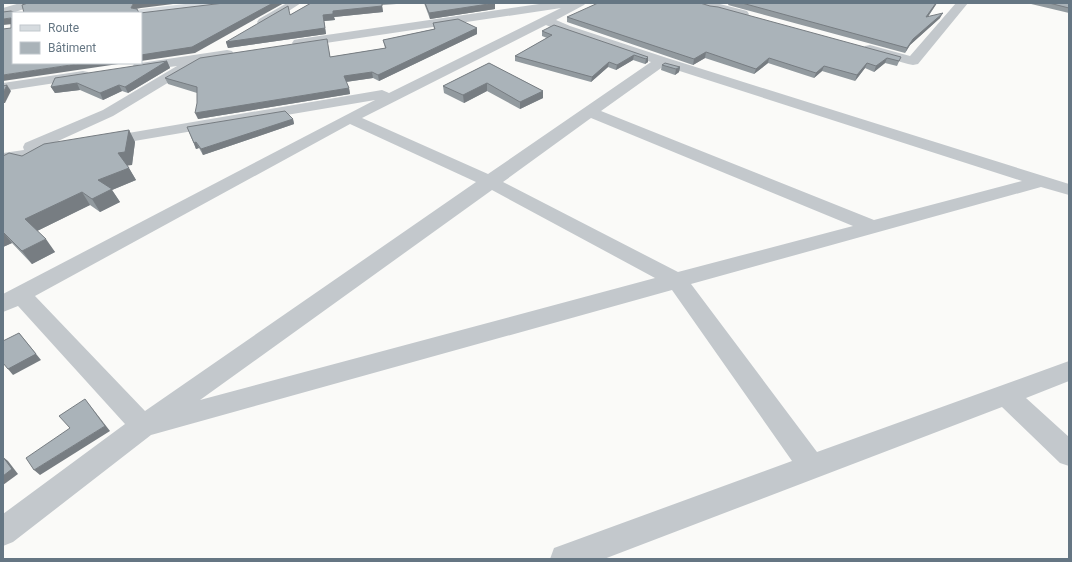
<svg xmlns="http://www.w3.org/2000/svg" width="1072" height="562" font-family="Roboto,sans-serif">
<rect width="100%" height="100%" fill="#fafaf8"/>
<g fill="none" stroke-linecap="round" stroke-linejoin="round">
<g fill="#c3c8cc" fill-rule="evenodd">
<polygon points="20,3 38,3 36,5 3,16 3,8"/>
<polygon points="287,3 301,3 267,25 259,25 257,22 259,19"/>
<path d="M546,3H586L584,5L556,20L570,26L667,58L1069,184V195L1041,187L691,284L817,452L1069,361V381L1026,398L1069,437V466L1060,463L1002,407L604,559H550L554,548L565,544L792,461L672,290L151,435L13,542L3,546V514L125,424L18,306L3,312V294L375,100L105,146L99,144L97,141L99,138L382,90L389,93L561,8L299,47L294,46L292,43L294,40L299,39ZM546,25L562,32L651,62L488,174L362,118ZM664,66L1022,181L874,220L601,111ZM591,118L853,226L678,272L503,182ZM350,124L476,182L145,411L35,296ZM492,190L655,278L200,400Z"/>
<polygon points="697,3 716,3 747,11 749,14 747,17 743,18 699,5"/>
<polygon points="956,3 968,3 918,64 913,65 908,64 865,52 863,49 865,46 870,45 910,56"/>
<polygon points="227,50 232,51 234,54 232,57 195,63 194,67 113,116 47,146 53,145 59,146 61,150 59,154 3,163 3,153 24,150 23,147 25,143 103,110 177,66 139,71 134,70 132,67 134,64"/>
<polygon points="83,71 88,72 90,75 88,78 3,91 3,83"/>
</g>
<polygon fill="#d6dbdf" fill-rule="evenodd" points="194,3 231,3 229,6 225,7 141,17 141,13 135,13 137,10 141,9"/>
</g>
<g fill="#929a9f">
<polygon points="311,3 411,3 382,5 383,12 334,17 335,20 324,21 326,34 228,48 226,42 290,15"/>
<polygon points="424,3 495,3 495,9 430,19"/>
<polygon points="729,3 937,3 928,17 940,18 910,45 905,53 728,5"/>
<polygon points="1027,3 1069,3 1069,13"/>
<polygon points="567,17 901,57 897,66 885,63 874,72 865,68 855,81 822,71 814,78 768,63 754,74 705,58 693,65 567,22"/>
<polygon points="433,23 477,28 477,34 379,81 373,78 346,82 349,88 350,94 198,119 197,93 168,84 165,78 328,45 330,57 385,48 383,40 434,29"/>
<polygon points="542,31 648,57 648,62 645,64 633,60 616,70 608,67 591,82 515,61 515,56 547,38 542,36"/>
<polygon points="167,61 170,68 128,93 122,91 103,100 80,90 55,93 51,87"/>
<polygon points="489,63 543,91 543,98 520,109 487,91 464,103 444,93 443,86"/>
<polygon points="662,65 680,67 679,72 675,75 661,70"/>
<polygon points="293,119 294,124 203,155 199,148 196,149 187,127"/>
<polygon points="129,130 135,142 132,165 127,165 136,180 112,190 120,202 100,212 90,205 37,231 55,252 32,264 12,243 3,247 3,156 22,156"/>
</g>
<g fill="#777d82">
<polygon points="136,3 181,3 141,8 136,9 131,8 133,4"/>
<polygon points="273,3 284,3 195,53 141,61 141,55"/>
<polygon points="495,3 495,9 430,19 429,13"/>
<polygon points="936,3 937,3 924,22 926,17"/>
<polygon points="382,6 383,12 334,17 335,20 324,21 326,34 228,48 226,42 323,15 333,11"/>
<polygon points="943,13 940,18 910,45 905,53 907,48 913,39"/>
<polygon points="11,18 13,24 3,25 3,19"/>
<polygon points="477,28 477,34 379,81 378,75"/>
<polygon points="706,52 705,58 693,65 694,59"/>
<polygon points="634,55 633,60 616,70 617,65"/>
<polygon points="648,57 648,62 645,64 646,59"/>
<polygon points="769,58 768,63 754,74 756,69"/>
<polygon points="887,58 885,63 874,72 876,66"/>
<polygon points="167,61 170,68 128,93 125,87"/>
<polygon points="609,62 608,67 591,82 592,77"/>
<polygon points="84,63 125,63 3,81 3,75"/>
<polygon points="867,63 865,68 855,81 857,75"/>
<polygon points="824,66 822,71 814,78 816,73"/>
<polygon points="680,67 679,72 675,75 676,69"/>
<polygon points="372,72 373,78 345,82 344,76"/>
<polygon points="77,83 80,90 55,93 51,87"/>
<polygon points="487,83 487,91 464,103 463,95"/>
<polygon points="7,85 11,91 5,103 3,103 3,93"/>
<polygon points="119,85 122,91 103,100 100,93"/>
<polygon points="349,88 350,94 198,119 195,113"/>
<polygon points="543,91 543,98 520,109 520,102"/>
<polygon points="293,119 294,124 203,155 201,149"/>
<polygon points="129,130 135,142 132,165 125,166 118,153"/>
<polygon points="196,142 199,148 196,149 194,143"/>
<polygon points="129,168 136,180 112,190 120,202 100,212 92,199 98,180"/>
<polygon points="82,192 90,205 35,232 25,219"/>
<polygon points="3,232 12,243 3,247"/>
<polygon points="46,239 55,252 32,264 22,251"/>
<polygon points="19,333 41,360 13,375 8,369"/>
<polygon points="85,399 110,431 40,475 34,470 105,426"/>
<polygon points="3,457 8,461 18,474 3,485"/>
</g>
<g fill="#aab3b9" stroke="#777d82">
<polygon points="28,3 136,3 133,4 131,8 137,9 139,13 24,13 22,5"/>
<polygon points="224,3 273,3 192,47 141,55 141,13 140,13"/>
<polygon points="311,3 382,3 382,6 333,11 333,14 323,15 325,28 226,42 288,6 290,15"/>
<polygon points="425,3 495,3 429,13"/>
<polygon points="598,3 700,3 710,6 718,7 901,57 899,61 887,58 876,66 867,63 857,75 824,66 816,73 769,58 756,69 706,52 694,59 567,17"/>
<polygon points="742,3 936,3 926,17 943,13 913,39 907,48"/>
<polygon points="1049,3 1069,3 1069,8"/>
<polygon points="11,11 15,13 13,13 13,63 84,63 3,75 3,29 11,28 11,18 3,19 3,12"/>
<polygon points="458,19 477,28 378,75 372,72 344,76 349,88 195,113 197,103 197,87 165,78 200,58 327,39 330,57 386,48 383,40 435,29 433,23"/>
<polygon points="554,25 648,57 646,59 634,55 617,65 609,62 592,77 515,56 552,35 542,31"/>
<polygon points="167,61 125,87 119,85 100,93 77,83 51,87 55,78"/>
<polygon points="489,63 543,91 520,102 487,83 463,95 443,86"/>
<polygon points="665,63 680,67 676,69 662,65"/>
<polygon points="7,85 3,93 3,86"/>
<polygon points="285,111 293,119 201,149 196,142 194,143 187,127"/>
<polygon points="129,130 125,152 118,153 129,168 98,180 112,189 92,199 82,192 25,219 46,239 22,251 3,232 3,156 9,153 22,156 44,144"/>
<polygon points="19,333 36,354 8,369 3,363 3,341"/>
<polygon points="85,399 105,426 34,470 26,458 70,428 59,416"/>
<polygon points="3,457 12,469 3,476"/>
</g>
<rect width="1072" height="562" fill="none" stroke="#657683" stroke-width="8"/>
<rect x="12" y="12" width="130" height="52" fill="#ffffff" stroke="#c1c8cd"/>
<rect x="20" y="25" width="20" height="6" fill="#d6dbdf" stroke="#c1c8cd"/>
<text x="48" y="32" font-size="12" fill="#657683">Route</text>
<rect x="20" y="42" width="20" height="12" fill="#aab3b9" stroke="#c1c8cd"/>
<text x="48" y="52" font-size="12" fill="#657683">Bâtiment</text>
</svg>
